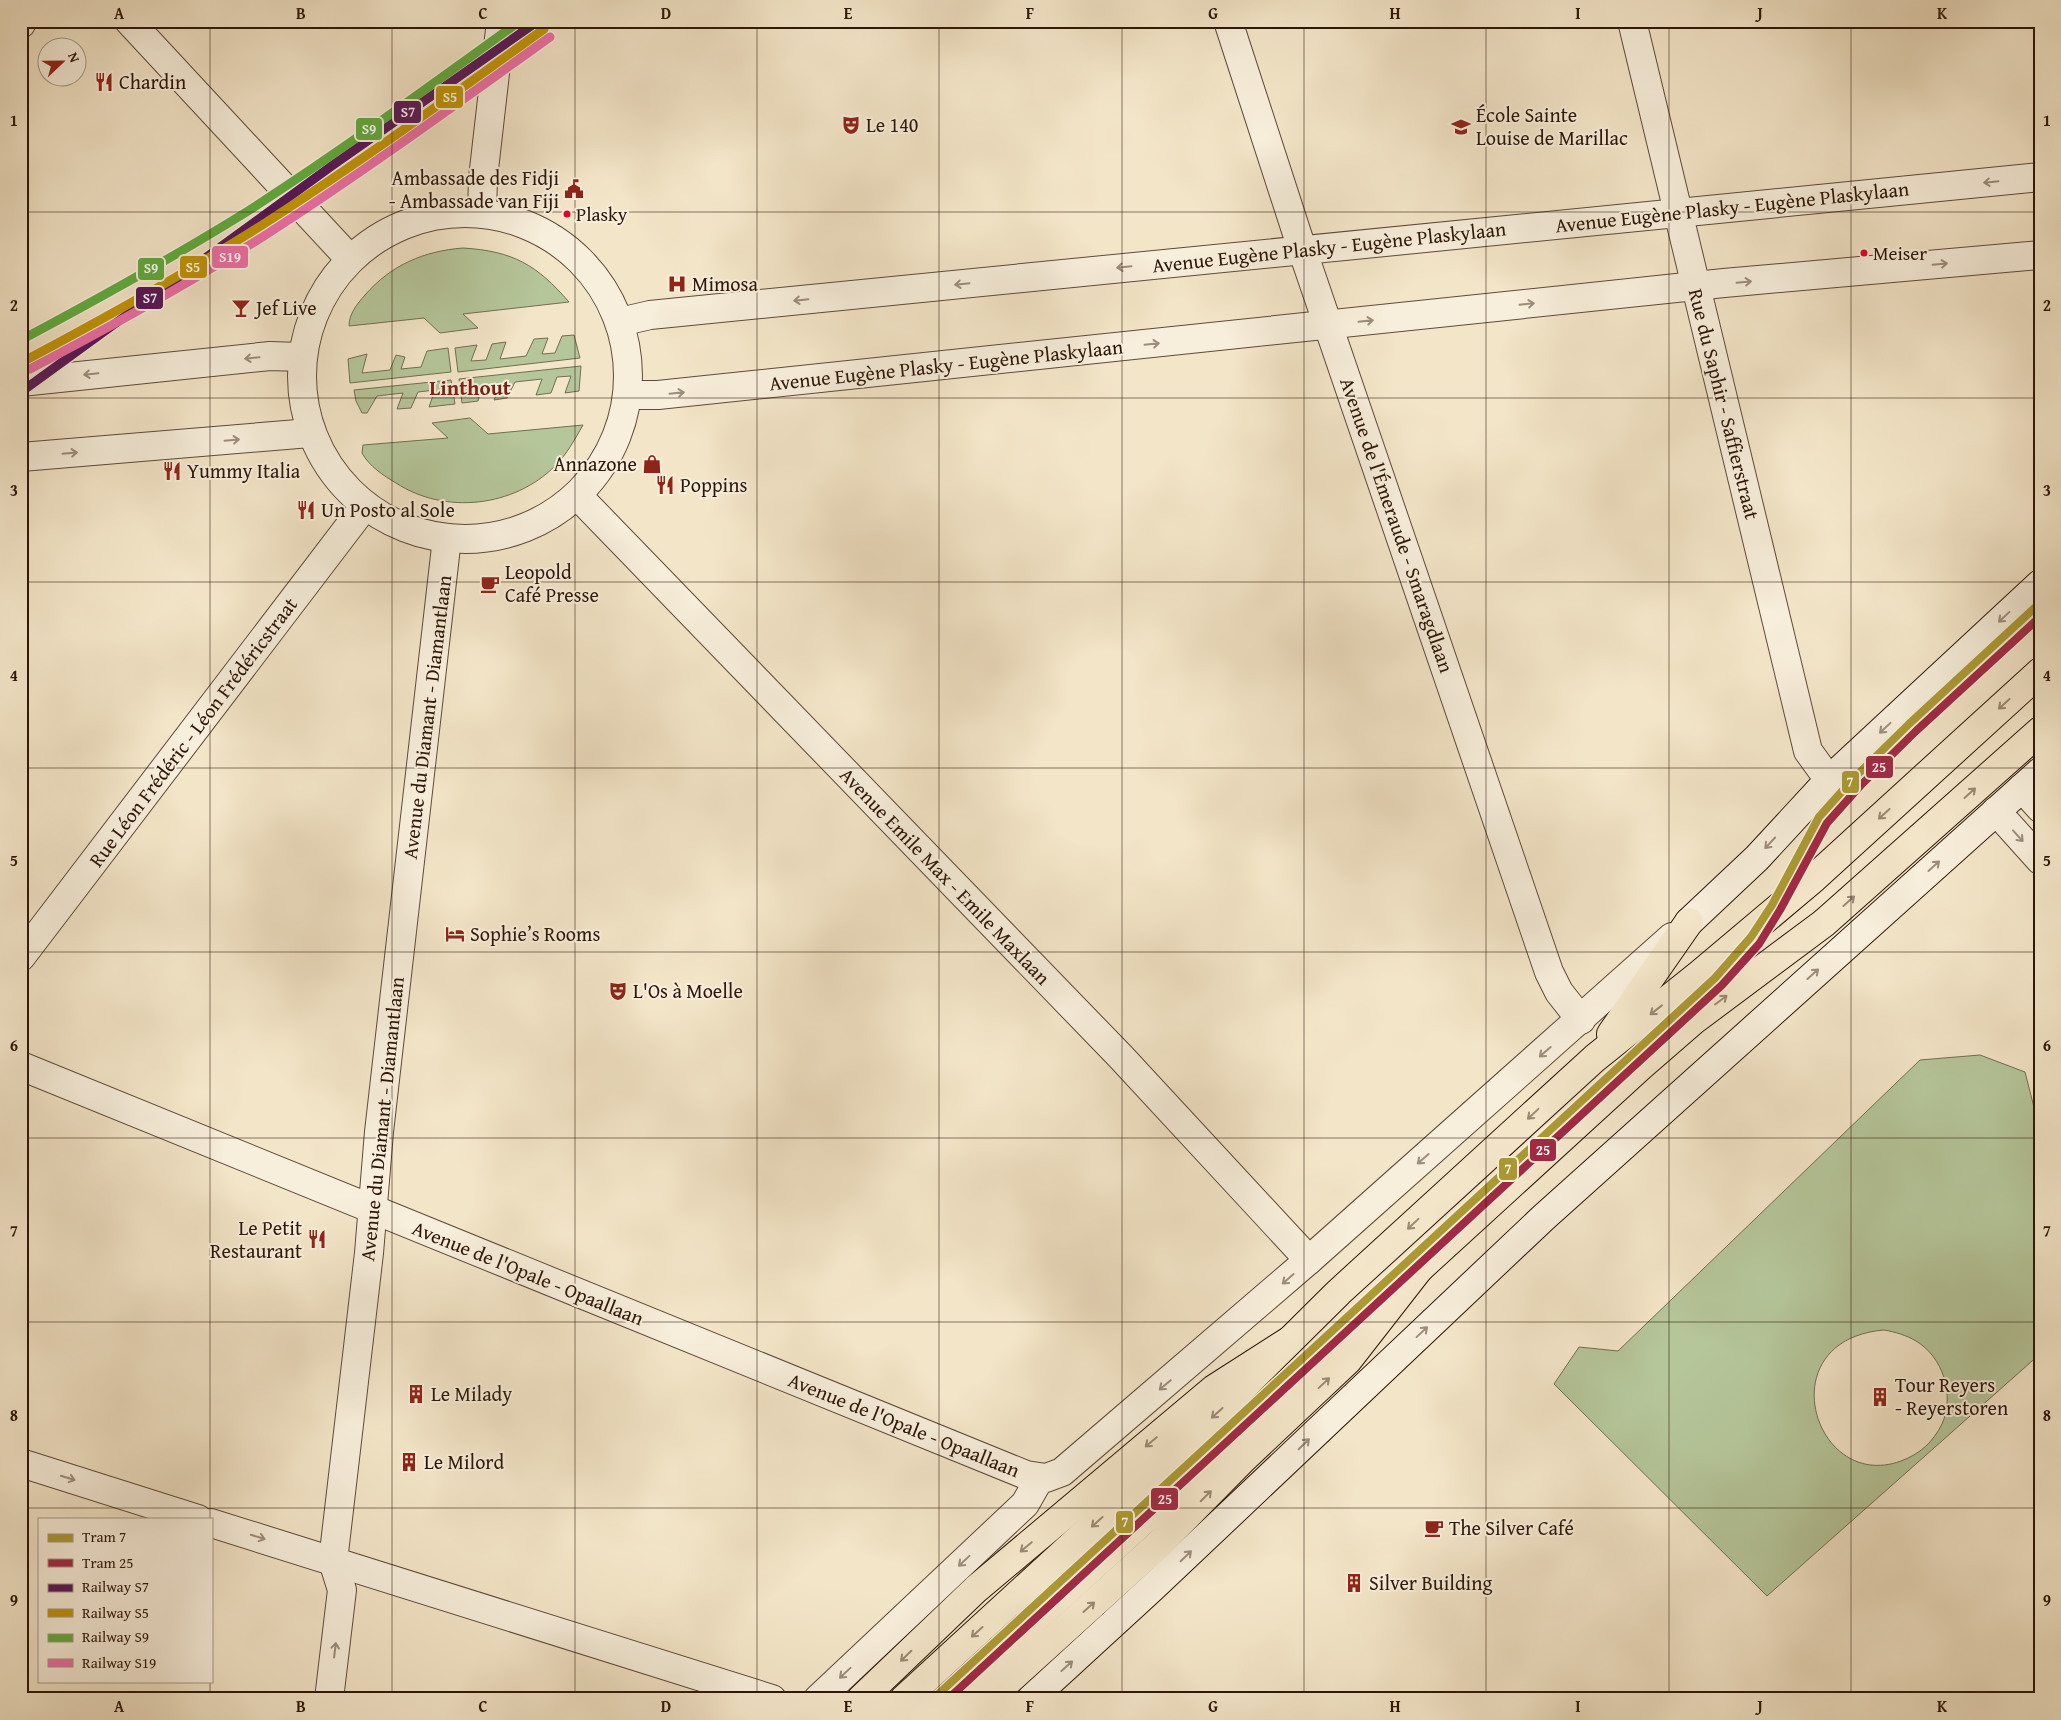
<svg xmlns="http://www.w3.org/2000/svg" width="2061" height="1720" font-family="'Gentium Book Plus',serif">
<rect width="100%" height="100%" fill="#f3e5c8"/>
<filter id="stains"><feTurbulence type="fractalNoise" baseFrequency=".004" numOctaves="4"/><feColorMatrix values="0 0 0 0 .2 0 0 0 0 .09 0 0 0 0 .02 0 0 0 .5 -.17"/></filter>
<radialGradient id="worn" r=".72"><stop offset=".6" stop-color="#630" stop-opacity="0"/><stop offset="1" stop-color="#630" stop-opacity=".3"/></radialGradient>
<g fill="#b5c69a" stroke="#716e52" fill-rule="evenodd">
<path d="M463,248C513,251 537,265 569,302L463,314L478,328L440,333L424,318L349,326C349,314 357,304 365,295C391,265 424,251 463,248Z"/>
<polygon points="574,335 580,358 458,372 455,348 477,345 471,361 486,360 492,344 506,342 500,359 526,356 534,339 548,338 542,354 555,353 562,336"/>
<polygon points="448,348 451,372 350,383 348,359 367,354 362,373 390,370 396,355 405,357 401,369 421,367 427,351"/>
<polygon points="581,366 579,391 565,393 571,376 557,377 551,393 536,395 542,379 515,382 507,398 494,400 501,384 482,386 478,401 462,403 459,379"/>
<polygon points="451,380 455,404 429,407 435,390 418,392 411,408 397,409 403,393 377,396 367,413 362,413 356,401 354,390"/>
<path d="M470,418L488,434L583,425C575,439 567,454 555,466C514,507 445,515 396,483C384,476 369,466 362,453L363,445L448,438L432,423Z"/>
<path d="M1980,1055L2025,1072L2040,1131V1354L1767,1596L1554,1384L1579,1347L1618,1351L1920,1060ZM1884,1330C1895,1332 1906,1335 1916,1341C1943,1357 1955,1395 1942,1424C1933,1442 1920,1454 1901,1461C1814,1493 1767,1340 1884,1330Z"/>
</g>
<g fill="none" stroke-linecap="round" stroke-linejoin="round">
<g stroke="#5e4a39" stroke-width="30">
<g id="street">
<polyline points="129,21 350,259"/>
<polyline points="1228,21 1302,249 1549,972 1559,992 1581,1020"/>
<polyline points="1632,21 1808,751 1829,780"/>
<polyline points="21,24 22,21"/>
<circle cx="465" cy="376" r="163"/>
<polyline points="482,213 483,178 501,21"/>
<polyline points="620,322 650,315 2040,177"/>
<polyline points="21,382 270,356 301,357"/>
<polyline points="628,395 658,395 1724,283 2040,255"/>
<polyline points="21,457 310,433"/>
<polyline points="577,495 1121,1057 1309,1260"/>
<polyline points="2022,788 2040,808"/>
<polyline points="1996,811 2040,860"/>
<polyline points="21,957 364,507"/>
<polyline points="21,1066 1026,1475 1046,1478 1062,1472 1309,1260 1672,937"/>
<polyline points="21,1463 198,1519"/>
<polyline points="211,1523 772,1699"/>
<polyline points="329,1699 342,1590 333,1561 369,1253 379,1132 447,538"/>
<polyline points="818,1699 1025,1504 1037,1483 1036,1478"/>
</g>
</g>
<g stroke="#2d1609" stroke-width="30">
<g id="secondary">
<polyline points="1689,922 1757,858 1829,780 2040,584"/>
<polyline points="1031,1699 1152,1588 1543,1218 2040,772"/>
</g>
</g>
<g stroke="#2d1609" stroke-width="30">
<g id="primary">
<polyline points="1611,1034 1689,922"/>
<polyline points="904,1699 1225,1405 1339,1292 1595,1058 1700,974 1814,878 2040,672"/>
<polyline points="948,1699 1641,1066 1694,1020 1824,923 2040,731"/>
</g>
</g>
<g stroke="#2d1609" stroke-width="30">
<g id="highway">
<polyline points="861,1699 976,1589 1214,1389 1289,1341"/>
<polyline points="988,1699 1158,1545 1245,1457 1348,1360 1422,1265"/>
</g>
</g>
<use href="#street" stroke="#f7eedb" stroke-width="28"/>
<use href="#secondary" stroke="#f7eedb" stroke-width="28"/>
<use href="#primary" stroke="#f3e5c8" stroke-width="28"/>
<use href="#highway" stroke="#f3e5c8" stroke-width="28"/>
<g stroke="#f7eedb" stroke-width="12">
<polyline id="rail-1" points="21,392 333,165 538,21"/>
</g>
<g stroke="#f7eedb" stroke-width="12">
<path id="rail-2" d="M26,360C105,318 183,275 259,227C356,165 450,97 544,29"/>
</g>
<g stroke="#f7eedb" stroke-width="12">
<path id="rail-3" d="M21,340C98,299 174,257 248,211C341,151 430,86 520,21"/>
</g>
<g stroke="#f7eedb" stroke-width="12">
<path id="rail-4" d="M30,369C110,327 188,284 264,236C362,173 455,105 550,37"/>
</g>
<use href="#rail-1" stroke="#571759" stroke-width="9"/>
<use href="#rail-2" stroke="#c09507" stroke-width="9"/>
<use href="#rail-3" stroke="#61ab3f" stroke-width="9"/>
<use href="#rail-4" stroke="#ed6fa7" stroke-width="9"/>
<g stroke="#f7eedb" stroke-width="11">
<polyline id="tram-1" points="933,1699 1715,978 1751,937 1772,905 1819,817 1854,778 1909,724 2040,603"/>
</g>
<g stroke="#f7eedb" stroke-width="11">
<polyline id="tram-2" points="948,1699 1722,985 1759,944 1780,910 1827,823 1861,785 1916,731 2040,617"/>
</g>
<use href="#tram-1" stroke="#ab9932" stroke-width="8"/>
<use href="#tram-2" stroke="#a12944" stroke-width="8"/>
</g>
<defs><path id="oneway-shaft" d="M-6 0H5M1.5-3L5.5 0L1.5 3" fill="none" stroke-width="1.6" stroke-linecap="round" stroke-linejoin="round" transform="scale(1.25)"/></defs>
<g stroke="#9c8d7c">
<use href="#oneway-shaft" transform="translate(1991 182) rotate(174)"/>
<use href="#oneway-shaft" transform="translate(1940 264) rotate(-5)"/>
<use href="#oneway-shaft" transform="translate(1124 267) rotate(174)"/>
<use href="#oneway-shaft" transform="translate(1744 282) rotate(-5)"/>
<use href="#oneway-shaft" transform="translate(962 284) rotate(174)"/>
<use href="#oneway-shaft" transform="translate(801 300) rotate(174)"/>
<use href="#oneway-shaft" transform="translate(1527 304) rotate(-6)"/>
<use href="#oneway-shaft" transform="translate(1366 321) rotate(-6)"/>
<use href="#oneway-shaft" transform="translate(1152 344) rotate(-6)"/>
<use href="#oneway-shaft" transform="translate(252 358) rotate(174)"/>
<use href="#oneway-shaft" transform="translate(91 374) rotate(174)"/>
<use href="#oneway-shaft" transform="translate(677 393) rotate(-6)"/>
<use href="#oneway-shaft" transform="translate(232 440) rotate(-5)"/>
<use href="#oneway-shaft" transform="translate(70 453) rotate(-5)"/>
<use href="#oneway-shaft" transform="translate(2004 617) rotate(137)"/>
<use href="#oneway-shaft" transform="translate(1885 728) rotate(137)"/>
<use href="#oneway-shaft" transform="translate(2018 836) rotate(48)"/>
<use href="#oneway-shaft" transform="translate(1770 843) rotate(133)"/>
<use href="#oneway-shaft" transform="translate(1934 866) rotate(-42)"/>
<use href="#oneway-shaft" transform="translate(1813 974) rotate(-42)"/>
<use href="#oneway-shaft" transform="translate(1545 1052) rotate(139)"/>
<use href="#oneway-shaft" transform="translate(1423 1159) rotate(139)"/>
<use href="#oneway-shaft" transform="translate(1288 1279) rotate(139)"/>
<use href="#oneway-shaft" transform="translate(1422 1332) rotate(-43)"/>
<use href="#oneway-shaft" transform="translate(1165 1385) rotate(140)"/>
<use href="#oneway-shaft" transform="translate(1304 1444) rotate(-44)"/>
<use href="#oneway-shaft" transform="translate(68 1478) rotate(17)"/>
<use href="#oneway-shaft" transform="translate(258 1537) rotate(17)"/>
<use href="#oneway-shaft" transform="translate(1186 1556) rotate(-44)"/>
<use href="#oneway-shaft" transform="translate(964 1561) rotate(137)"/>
<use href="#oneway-shaft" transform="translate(335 1650) rotate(-83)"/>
<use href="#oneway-shaft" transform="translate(1067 1666) rotate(-42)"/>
<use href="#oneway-shaft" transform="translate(845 1673) rotate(137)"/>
</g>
<g stroke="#9a8872">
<use href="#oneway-shaft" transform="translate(2004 704) rotate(138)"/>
<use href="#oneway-shaft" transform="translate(1970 793) rotate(-42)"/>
<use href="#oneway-shaft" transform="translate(1884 814) rotate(138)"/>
<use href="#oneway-shaft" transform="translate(1849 901) rotate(-42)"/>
<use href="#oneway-shaft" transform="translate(1721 1000) rotate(-37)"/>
<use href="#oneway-shaft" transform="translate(1656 1010) rotate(142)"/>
<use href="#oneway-shaft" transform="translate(1533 1114) rotate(137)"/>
<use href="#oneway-shaft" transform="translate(1413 1224) rotate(137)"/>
<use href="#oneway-shaft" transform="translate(1324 1383) rotate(-43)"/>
<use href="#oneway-shaft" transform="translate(1217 1413) rotate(138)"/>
<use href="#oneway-shaft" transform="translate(1151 1442) rotate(140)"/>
<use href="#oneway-shaft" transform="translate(1206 1496) rotate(-45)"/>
<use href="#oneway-shaft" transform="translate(1097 1522) rotate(138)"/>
<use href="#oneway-shaft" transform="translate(1026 1547) rotate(140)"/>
<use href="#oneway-shaft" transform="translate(1089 1607) rotate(-42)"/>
<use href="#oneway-shaft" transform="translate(977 1632) rotate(138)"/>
<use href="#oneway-shaft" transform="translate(906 1656) rotate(136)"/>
</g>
<path fill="none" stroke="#2d1609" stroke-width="1" stroke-opacity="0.55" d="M210,21V1519M392,21V1699M575,21V1699M757,21V1699M939,21V1699M1122,21V1699M1304,21V1699M1486,21V1699M1669,21V1699M1851,21V1699M21,212H2040M21,398H2040M21,582H2040M21,768H2040M21,952H2040M21,1138H2040M21,1322H2040M21,1508H2040M210,1681V1699"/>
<defs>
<g id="restaurant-bare" transform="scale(1.5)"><path d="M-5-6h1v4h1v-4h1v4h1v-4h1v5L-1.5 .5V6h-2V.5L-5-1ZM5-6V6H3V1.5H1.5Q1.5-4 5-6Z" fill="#8f2418" stroke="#f7eedb" stroke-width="2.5" paint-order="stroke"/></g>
<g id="theatre-bare" transform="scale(1.5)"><path d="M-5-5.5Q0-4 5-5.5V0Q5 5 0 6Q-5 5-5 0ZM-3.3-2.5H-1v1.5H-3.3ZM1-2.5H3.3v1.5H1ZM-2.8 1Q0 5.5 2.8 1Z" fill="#8f2418" stroke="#f7eedb" stroke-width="2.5" paint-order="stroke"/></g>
<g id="school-bare" transform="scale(1.5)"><path d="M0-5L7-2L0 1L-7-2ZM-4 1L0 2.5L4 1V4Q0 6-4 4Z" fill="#8f2418" stroke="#f7eedb" stroke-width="2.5" paint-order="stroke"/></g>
<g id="civic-bare" transform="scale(1.5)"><path d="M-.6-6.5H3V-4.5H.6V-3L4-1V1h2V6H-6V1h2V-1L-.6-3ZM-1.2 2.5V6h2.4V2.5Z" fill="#8f2418" stroke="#f7eedb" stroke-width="2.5" paint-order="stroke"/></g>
<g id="hospital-bare" transform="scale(1.5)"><path d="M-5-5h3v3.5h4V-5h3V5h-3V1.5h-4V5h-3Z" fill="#8f2418" stroke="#f7eedb" stroke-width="2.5" paint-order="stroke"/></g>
<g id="bar-bare" transform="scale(1.5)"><path d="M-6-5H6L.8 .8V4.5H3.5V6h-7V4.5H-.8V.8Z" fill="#8f2418" stroke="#f7eedb" stroke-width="2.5" paint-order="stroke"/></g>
<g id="shop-bare" transform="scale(1.5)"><path d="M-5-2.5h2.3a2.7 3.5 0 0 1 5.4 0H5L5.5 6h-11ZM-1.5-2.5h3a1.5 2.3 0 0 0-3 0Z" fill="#8f2418" stroke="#f7eedb" stroke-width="2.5" paint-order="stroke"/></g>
<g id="cafe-bare" transform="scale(1.5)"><path d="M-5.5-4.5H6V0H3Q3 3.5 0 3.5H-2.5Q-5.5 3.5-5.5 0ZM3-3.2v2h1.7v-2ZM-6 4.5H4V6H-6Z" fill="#8f2418" stroke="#f7eedb" stroke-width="2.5" paint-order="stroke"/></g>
<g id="hotel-bare" transform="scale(1.5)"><path d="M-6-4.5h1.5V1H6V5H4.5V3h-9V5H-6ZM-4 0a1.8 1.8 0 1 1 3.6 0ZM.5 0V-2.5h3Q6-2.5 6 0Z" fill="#8f2418" stroke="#f7eedb" stroke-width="2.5" paint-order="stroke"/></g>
<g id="building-bare" transform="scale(1.5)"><path d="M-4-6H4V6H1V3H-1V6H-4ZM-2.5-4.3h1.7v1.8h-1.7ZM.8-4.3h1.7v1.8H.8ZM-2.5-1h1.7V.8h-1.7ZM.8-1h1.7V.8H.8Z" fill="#8f2418" stroke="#f7eedb" stroke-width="2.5" paint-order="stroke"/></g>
</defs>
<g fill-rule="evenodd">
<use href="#restaurant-bare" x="104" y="82"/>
<use href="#theatre-bare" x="851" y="125"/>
<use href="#school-bare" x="1461" y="127"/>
<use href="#civic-bare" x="574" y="189"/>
<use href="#hospital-bare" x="677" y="284"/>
<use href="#bar-bare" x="241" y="308"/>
<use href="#shop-bare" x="652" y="464"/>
<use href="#restaurant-bare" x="172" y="471"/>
<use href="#restaurant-bare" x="665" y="485"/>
<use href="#restaurant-bare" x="306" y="510"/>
<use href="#cafe-bare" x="490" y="584"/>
<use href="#hotel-bare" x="455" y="934"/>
<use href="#theatre-bare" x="618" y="991"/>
<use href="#restaurant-bare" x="317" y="1239"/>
<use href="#building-bare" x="416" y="1394"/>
<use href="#building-bare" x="1880" y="1397"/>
<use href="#building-bare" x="409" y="1462"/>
<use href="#cafe-bare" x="1434" y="1528"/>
<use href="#building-bare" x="1354" y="1583"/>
</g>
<g fill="#e4002b" stroke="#f7eedb" stroke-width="2">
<circle cx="567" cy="214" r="4.5"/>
<circle cx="1864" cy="253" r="4.5"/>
</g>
<g text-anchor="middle" stroke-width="4" stroke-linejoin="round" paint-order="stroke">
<g font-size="19" fill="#2d1609" stroke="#f7eedb" text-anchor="start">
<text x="576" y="221">Plasky</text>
<text x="1873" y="260">Meiser</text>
</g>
<g font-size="20" fill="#2d1609" stroke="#f7eedb" text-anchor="start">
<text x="119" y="89">Chardin</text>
<text x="1476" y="122">École Sainte<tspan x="1476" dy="23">Louise de Marillac</tspan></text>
<text x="866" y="132">Le 140</text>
<text x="559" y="185" text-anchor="end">Ambassade des Fidji<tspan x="559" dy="23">- Ambassade van Fiji</tspan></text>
<text x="692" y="291">Mimosa</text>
<text x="256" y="315">Jef Live</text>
<text x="637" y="471" text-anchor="end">Annazone</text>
<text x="187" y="478">Yummy Italia</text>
<text x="680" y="492">Poppins</text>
<text x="321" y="517">Un Posto al Sole</text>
<text x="505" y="579">Leopold<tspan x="505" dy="23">Café Presse</tspan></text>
<text x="470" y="941">Sophie’s Rooms</text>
<text x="633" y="998">L'Os à Moelle</text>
<text x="302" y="1235" text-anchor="end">Le Petit<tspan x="302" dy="23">Restaurant</tspan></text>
<text x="1895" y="1392">Tour Reyers<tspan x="1895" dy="23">- Reyerstoren</tspan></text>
<text x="431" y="1401">Le Milady</text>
<text x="424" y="1469">Le Milord</text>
<text x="1449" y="1535">The Silver Café</text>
<text x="1369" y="1590">Silver Building</text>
</g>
<g font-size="20" fill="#2d1609" stroke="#f7eedb">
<text transform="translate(1732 207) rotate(-6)" y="7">Avenue Eugène Plasky - Eugène Plaskylaan</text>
<text transform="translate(1329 247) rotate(-6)" y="7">Avenue Eugène Plasky - Eugène Plaskylaan</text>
<text transform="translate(946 365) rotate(-6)" y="7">Avenue Eugène Plasky - Eugène Plaskylaan</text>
<text transform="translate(1724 404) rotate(76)" y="7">Rue du Saphir - Saffierstraat</text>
<text transform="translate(1397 525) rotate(71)" y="7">Avenue de l'Émeraude - Smaragdlaan</text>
<text transform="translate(427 717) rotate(-83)" y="7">Avenue du Diamant - Diamantlaan</text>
<text transform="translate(193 732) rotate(-53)" y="7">Rue Léon Frédéric - Léon Frédéricstraat</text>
<text transform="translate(945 876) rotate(46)" y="7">Avenue Emile Max - Emile Maxlaan</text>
<text transform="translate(382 1119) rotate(-84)" y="7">Avenue du Diamant - Diamantlaan</text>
<text transform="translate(528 1273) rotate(22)" y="7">Avenue de l'Opale - Opaallaan</text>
<text transform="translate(904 1425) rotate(22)" y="7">Avenue de l'Opale - Opaallaan</text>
</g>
<g font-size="21" font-weight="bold" fill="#7a1f14" stroke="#f7eedb">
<text x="470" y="395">Linthout</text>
</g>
</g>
<g stroke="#f7eedb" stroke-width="2">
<rect x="435" y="85" width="29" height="24" rx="5" fill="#c09507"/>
<rect x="393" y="100" width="29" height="24" rx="5" fill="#571759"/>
<rect x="355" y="117" width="28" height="24" rx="5" fill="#61ab3f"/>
<rect x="211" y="245" width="38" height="24" rx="5" fill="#ed6fa7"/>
<rect x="179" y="255" width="29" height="24" rx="5" fill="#c09507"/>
<rect x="137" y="257" width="28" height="24" rx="5" fill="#61ab3f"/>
<rect x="135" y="286" width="29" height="24" rx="5" fill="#571759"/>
<rect x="1865" y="755" width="29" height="24" rx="5" fill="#a12944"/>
<rect x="1841" y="770" width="19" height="24" rx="5" fill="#ab9932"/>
<rect x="1529" y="1138" width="28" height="24" rx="5" fill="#a12944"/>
<rect x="1498" y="1157" width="20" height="24" rx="5" fill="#ab9932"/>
<rect x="1150" y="1487" width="29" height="24" rx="5" fill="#a12944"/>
<rect x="1115" y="1510" width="19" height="24" rx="5" fill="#ab9932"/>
</g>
<g font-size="14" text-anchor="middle" font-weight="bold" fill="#fff">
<text x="450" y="102">S5</text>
<text x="408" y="117">S7</text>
<text x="369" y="134">S9</text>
<text x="230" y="262">S19</text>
<text x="193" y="272">S5</text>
<text x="151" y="273">S9</text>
<text x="150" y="303">S7</text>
<text x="1879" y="772">25</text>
<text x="1850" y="787">7</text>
<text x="1543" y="1155">25</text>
<text x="1508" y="1174">7</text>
<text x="1165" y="1504">25</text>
<text x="1125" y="1527">7</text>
</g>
<rect width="2061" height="1720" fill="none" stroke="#f3e5c8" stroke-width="55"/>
<rect x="38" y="1518" width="175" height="165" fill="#f7eedb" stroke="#a69887"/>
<rect x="48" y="1534" width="25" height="8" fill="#ab9932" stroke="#a69887"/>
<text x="82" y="1542" font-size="15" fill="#2d1609">Tram 7</text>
<rect x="48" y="1559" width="25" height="8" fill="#a12944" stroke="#a69887"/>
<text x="82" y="1568" font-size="15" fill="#2d1609">Tram 25</text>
<rect x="48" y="1584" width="25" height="8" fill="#571759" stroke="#a69887"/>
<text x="82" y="1592" font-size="15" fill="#2d1609">Railway S7</text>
<rect x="48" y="1609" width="25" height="8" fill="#c09507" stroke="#a69887"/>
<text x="82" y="1618" font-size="15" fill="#2d1609">Railway S5</text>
<rect x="48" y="1634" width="25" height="8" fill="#61ab3f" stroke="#a69887"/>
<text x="82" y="1642" font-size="15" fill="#2d1609">Railway S9</text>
<rect x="48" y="1659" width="25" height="8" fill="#ed6fa7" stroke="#a69887"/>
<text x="82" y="1668" font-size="15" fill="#2d1609">Railway S19</text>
<g transform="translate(62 62) rotate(68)"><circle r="24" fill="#f7eedb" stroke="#a69887"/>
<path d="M0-4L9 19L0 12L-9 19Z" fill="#8f2418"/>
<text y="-8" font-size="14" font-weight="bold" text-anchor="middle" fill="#2d1609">N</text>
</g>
<rect x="28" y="28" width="2006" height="1664" fill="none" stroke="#2d1609" stroke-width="2"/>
<g font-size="16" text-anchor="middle" font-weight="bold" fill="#2d1609">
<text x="119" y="19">A</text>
<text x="301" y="19">B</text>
<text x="483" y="19">C</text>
<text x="666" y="19">D</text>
<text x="848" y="19">E</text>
<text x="1030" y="19">F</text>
<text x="1213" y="19">G</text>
<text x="1395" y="19">H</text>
<text x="1578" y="19">I</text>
<text x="1760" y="19">J</text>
<text x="1942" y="19">K</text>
<text x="14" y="126">1</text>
<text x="2047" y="126">1</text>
<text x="14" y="311">2</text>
<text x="2047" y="311">2</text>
<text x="14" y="496">3</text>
<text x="2047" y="496">3</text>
<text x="14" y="681">4</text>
<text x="2047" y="681">4</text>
<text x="14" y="866">5</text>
<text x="2047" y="866">5</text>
<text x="14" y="1051">6</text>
<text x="2047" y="1051">6</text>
<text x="14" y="1236">7</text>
<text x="2047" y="1236">7</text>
<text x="14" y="1421">8</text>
<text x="2047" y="1421">8</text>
<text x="14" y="1606">9</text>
<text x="2047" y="1606">9</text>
<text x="119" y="1712">A</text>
<text x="301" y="1712">B</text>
<text x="483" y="1712">C</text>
<text x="666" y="1712">D</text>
<text x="848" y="1712">E</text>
<text x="1030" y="1712">F</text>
<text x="1213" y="1712">G</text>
<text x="1395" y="1712">H</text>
<text x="1578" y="1712">I</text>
<text x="1760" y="1712">J</text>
<text x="1942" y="1712">K</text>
</g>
<rect width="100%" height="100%" filter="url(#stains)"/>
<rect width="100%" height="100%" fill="url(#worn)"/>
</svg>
